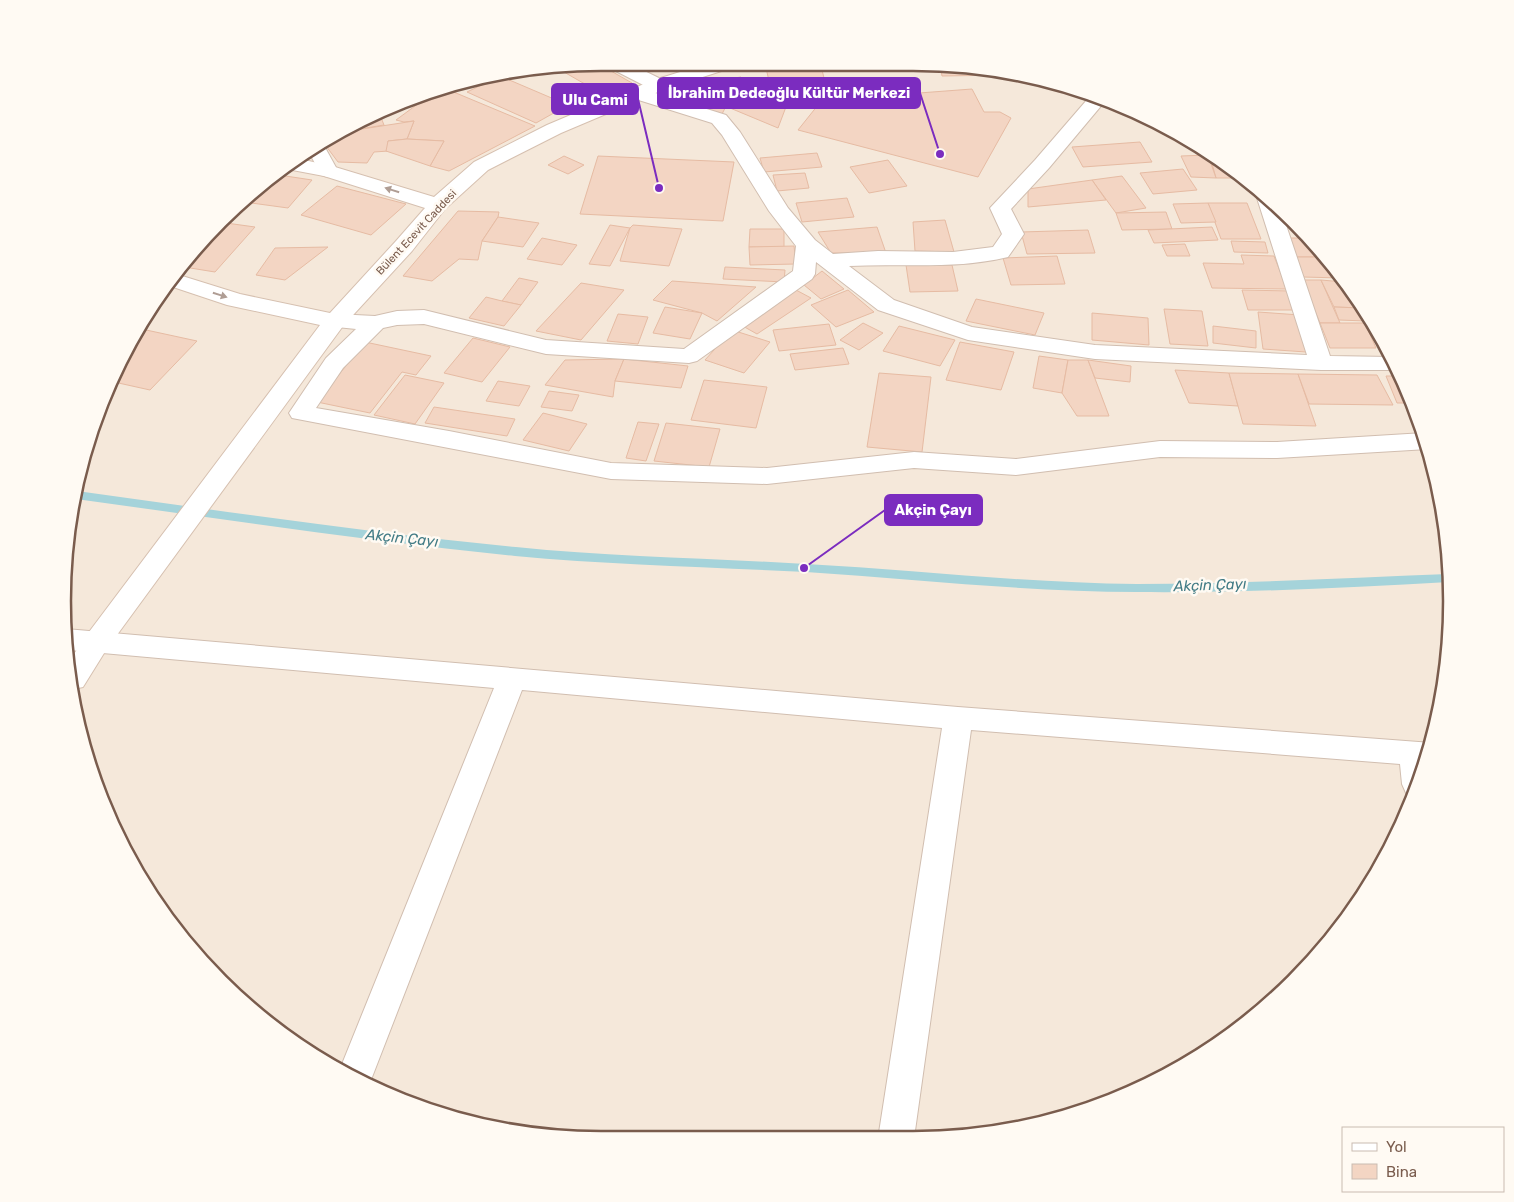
<svg xmlns="http://www.w3.org/2000/svg" width="1514" height="1202" font-family="Rubik,sans-serif">
<rect width="100%" height="100%" fill="#fdf6ec"/>
<polygon fill="#f5e8da" points="601,63 948,64 1086,91 1182,135 1241,174 1318,246 1379,332 1423,428 1447,530 1450,636 1433,740 1396,839 1340,929 1268,1006 1182,1067 1086,1111 949,1138 601,1139 496,1129 395,1099 302,1049 220,982 135,871 81,741 63,601 81,462 135,332 220,220 332,135 461,81"/>
<g fill="none" stroke-linecap="round" stroke-linejoin="round">
<path fill="#a5d3da" fill-rule="evenodd" d="M77,491C223,511 369,533 516,547C612,557 709,558 806,564C916,570 1026,583 1137,584C1241,584 1344,578 1448,574L1449,582C1345,588 1241,593 1137,592C1027,592 916,579 806,572C709,567 612,565 515,556C368,541 222,519 76,499Z"/>
</g>
<g fill="#f3d5c3" stroke="#e6bba3">
<polygon points="597,63 632,83 604,95 557,68"/>
<polygon points="940,64 948,64 1005,75 942,76"/>
<polygon points="821,66 825,82 770,85 766,68"/>
<polygon points="500,76 568,105 536,123 467,92"/>
<polygon points="741,77 722,114 689,103 704,83"/>
<polygon points="739,86 792,91 778,128 730,108"/>
<polygon points="444,88 535,126 449,171 430,166 444,141 407,139 414,121 404,122 396,120 434,92"/>
<polygon points="869,89 906,94 972,89 984,112 1000,112 1011,118 978,177 798,130 830,90 860,97"/>
<polygon points="380,115 384,125 336,133"/>
<polygon points="414,121 407,139 388,141 389,151 374,152 367,163 338,162 323,142 336,133"/>
<polygon points="407,139 444,141 430,166 386,151 388,141"/>
<polygon points="1140,142 1152,162 1083,167 1072,147"/>
<polygon points="817,153 822,167 764,172 760,158"/>
<polygon points="1209,153 1241,174 1246,178 1216,178"/>
<polygon points="1208,155 1216,178 1191,177 1181,156"/>
<polygon points="564,156 584,165 568,174 548,165"/>
<polygon points="598,156 734,162 723,221 580,214"/>
<polygon points="888,160 907,186 869,193 850,167"/>
<polygon points="1183,169 1197,190 1153,194 1140,173"/>
<polygon points="805,173 809,188 777,191 773,175"/>
<polygon points="279,175 312,180 288,208 244,202"/>
<polygon points="1122,176 1146,208 1116,213 1092,180"/>
<polygon points="1092,180 1106,200 1028,207 1028,189"/>
<polygon points="337,186 406,204 371,235 301,215"/>
<polygon points="847,198 854,217 802,222 796,203"/>
<polygon points="1208,203 1247,203 1261,239 1221,239"/>
<polygon points="1208,203 1216,222 1181,223 1173,204"/>
<polygon points="458,211 499,212 498,217 482,241 478,260 459,259 432,281 403,276"/>
<polygon points="1166,212 1172,229 1122,230 1116,213"/>
<polygon points="498,217 539,223 523,247 482,241"/>
<polygon points="945,220 954,252 915,251 913,222"/>
<polygon points="219,222 255,227 215,272 184,267"/>
<polygon points="610,225 630,228 610,266 589,264"/>
<polygon points="633,225 682,229 669,266 620,261 630,228"/>
<polygon points="877,227 886,253 831,253 818,232"/>
<polygon points="1212,227 1218,240 1154,243 1148,230"/>
<polygon points="750,229 784,229 784,247 749,247"/>
<polygon points="1088,230 1095,253 1027,254 1021,232"/>
<polygon points="542,238 577,245 562,265 527,259"/>
<polygon points="1288,238 1309,238 1326,257 1296,257"/>
<polygon points="1231,241 1265,242 1268,253 1234,252"/>
<polygon points="1185,244 1190,256 1167,256 1162,245"/>
<polygon points="794,246 796,264 750,265 749,247"/>
<polygon points="328,247 285,280 256,275 275,248"/>
<polygon points="1241,255 1274,256 1287,289 1212,288 1203,263 1244,264"/>
<polygon points="1057,256 1065,284 1011,285 1003,258"/>
<polygon points="1296,257 1326,257 1341,278 1303,277"/>
<polygon points="906,265 952,265 958,291 910,292"/>
<polygon points="725,267 785,270 784,282 723,279"/>
<polygon points="822,271 844,289 821,299 804,285"/>
<polygon points="519,278 538,282 521,305 502,301"/>
<polygon points="1302,280 1321,280 1340,323 1320,323"/>
<polygon points="1321,280 1344,282 1363,308 1334,307"/>
<polygon points="672,281 756,287 717,321 702,313 653,300"/>
<polygon points="581,283 624,290 581,340 536,331"/>
<polygon points="796,290 811,298 757,334 741,325"/>
<polygon points="848,290 874,312 836,327 811,305"/>
<polygon points="1242,290 1290,291 1298,310 1248,310"/>
<polygon points="486,297 502,301 521,305 504,326 469,318"/>
<polygon points="976,299 1044,313 1035,335 966,321"/>
<polygon points="665,307 702,313 690,339 653,333"/>
<polygon points="1334,307 1362,308 1366,321 1339,320"/>
<polygon points="1164,309 1202,311 1208,346 1170,344"/>
<polygon points="1258,312 1300,315 1306,352 1263,349"/>
<polygon points="1092,313 1148,318 1149,345 1092,340"/>
<polygon points="618,314 648,317 638,344 607,341"/>
<polygon points="863,323 883,333 859,350 840,340"/>
<polygon points="1320,323 1365,323 1376,348 1330,348"/>
<polygon points="829,324 836,345 779,351 773,330"/>
<polygon points="1372,325 1375,325 1379,332 1386,347 1382,347"/>
<polygon points="899,326 955,340 940,366 883,351"/>
<polygon points="1213,326 1256,331 1256,348 1213,343"/>
<polygon points="137,328 197,341 150,390 114,382"/>
<polygon points="732,330 770,342 744,373 705,360"/>
<polygon points="473,338 510,347 482,382 444,373"/>
<polygon points="365,342 431,356 416,375 402,372 370,413 317,402"/>
<polygon points="960,342 1014,352 1001,390 946,380"/>
<polygon points="843,348 849,364 795,370 790,354"/>
<polygon points="1039,356 1068,360 1062,393 1033,388"/>
<polygon points="624,359 615,381 613,397 545,385 565,360"/>
<polygon points="624,359 688,366 681,388 615,381"/>
<polygon points="1068,360 1088,360 1109,416 1077,416 1062,393"/>
<polygon points="1088,360 1131,366 1130,382 1095,378"/>
<polygon points="1175,370 1229,373 1238,406 1189,403"/>
<polygon points="879,373 931,377 922,452 867,447"/>
<polygon points="1229,373 1298,374 1316,426 1243,424"/>
<polygon points="1298,374 1377,375 1393,405 1309,404"/>
<polygon points="405,375 444,383 415,424 374,415"/>
<polygon points="1386,376 1399,376 1412,403 1397,403"/>
<polygon points="704,380 767,387 756,428 691,420"/>
<polygon points="498,381 530,386 519,406 486,401"/>
<polygon points="549,391 579,395 572,411 541,407"/>
<polygon points="434,407 515,419 507,436 425,423"/>
<polygon points="543,413 587,424 569,451 523,440"/>
<polygon points="638,422 659,424 646,461 626,458"/>
<polygon points="666,423 720,429 709,467 654,461"/>
</g>
<g fill="none" stroke-linecap="round" stroke-linejoin="round">
<g stroke="#d1beb0" stroke-width="2">
<g id="street">
<polygon points="606,63 628,63 665,81 667,85 665,89 658,91 651,89 608,67"/>
<path d="M636,87L726,115L740,132L788,208L815,240L833,254L878,251L953,252L993,247L1002,234L990,208L1035,160L1092,94L1106,100L1049,168L1011,209L1024,234L1008,257C955,270 902,263 849,266L894,300L972,327L1095,345L1307,355L1257,198L1262,193L1282,213L1330,356L1391,357L1397,370H1321L1095,359L968,340L878,310L816,262L815,274L812,279L697,361L689,363L546,354L424,324L397,325L383,328L343,368L316,408L449,431L611,463L767,468L914,452L1016,459L1160,441L1277,442L1424,433L1428,449L1277,458L1160,457L1016,475L914,468L767,484L611,479L292,418L289,413L326,358L356,329L327,326L324,321L327,316L335,314L375,316L397,311L424,310L546,340L684,349L793,271L796,246L769,211L722,135L712,123L629,97L627,93L629,89Z"/>
<polygon points="322,142 338,171 335,175 328,177 321,175 309,152"/>
<polygon points="66,629 958,707 1432,743 1413,795 1406,793 1402,784 1400,764 971,730 914,1138 878,1139 942,728 522,690 369,1085 340,1069 494,688 69,650"/>
</g>
</g>
<g stroke="#d6c0b0" stroke-width="2">
<polygon id="secondary" points="709,63 736,63 734,67 665,89 561,133 488,170 445,209 412,251 343,326 106,650 83,687 74,689 70,660 86,636 320,325 227,305 170,286 179,275 240,294 330,313 396,241 425,208 324,176 287,169 300,159 335,167 434,197 474,162 547,125 651,81"/>
</g>
<use href="#street" fill="#fff" fill-rule="evenodd"/>
<use href="#secondary" fill="#fff" fill-rule="evenodd"/>
</g>
<defs><path id="oneway-solid" d="M-6-.8H1V-3.2L6.5 0L1 3.2V.8H-6Z" transform="scale(1.25)"/></defs>
<g fill="#af9d94">
<use href="#oneway-solid" transform="translate(392 190) rotate(-163)"/>
<use href="#oneway-solid" transform="translate(220 295) rotate(18)"/>
</g>
<g text-anchor="middle" stroke-width="5" stroke-linejoin="round" paint-order="stroke">
<g font-size="11" fill="#7a5c4d" stroke="#fffaf3">
<text transform="translate(416 232) rotate(-47)" y="4">Bülent Ecevit Caddesi</text>
</g>
<g font-size="15" font-style="italic" fill="#437c86" stroke="#fffaf3">
<text transform="translate(402 538) rotate(6)" y="5">Akçin Çayı</text>
<text transform="translate(1210 585) rotate(-2)" y="5">Akçin Çayı</text>
</g>
</g>
<path d="M0 0H1514V1202H0ZM601 71H913A530 530 0 0 1 1443 601V601A530 530 0 0 1 913 1131H601A530 530 0 0 1 71 601V601A530 530 0 0 1 601 71Z" fill="#fffaf3" fill-rule="evenodd"/>
<path fill="none" stroke="#7a5c4d" stroke-width="2.5" d="M601 71H913A530 530 0 0 1 1443 601V601A530 530 0 0 1 913 1131H601A530 530 0 0 1 71 601V601A530 530 0 0 1 601 71Z"/>
<path fill="none" stroke="#7b2cbf" stroke-width="2" d="M940 154L920 93M659 188L638 99M804 568L885 510"/>
<g fill="#7b2cbf" stroke="#fffaf3" stroke-width="2">
<circle cx="940" cy="154" r="5"/>
<circle cx="659" cy="188" r="5"/>
<circle cx="804" cy="568" r="5"/>
</g>
<g fill="#7b2cbf" stroke="#7b2cbf" stroke-width="2">
<rect x="658" y="78" width="262" height="30" rx="5"/>
<rect x="552" y="84" width="86" height="30" rx="5"/>
<rect x="885" y="495" width="97" height="30" rx="5"/>
</g>
<g font-size="15" text-anchor="middle" font-weight="bold" fill="#fff">
<text x="789" y="98">İbrahim Dedeoğlu Kültür Merkezi</text>
<text x="595" y="105">Ulu Cami</text>
<text x="933" y="515">Akçin Çayı</text>
</g>
<rect x="1342" y="1127" width="162" height="65" fill="#fffaf3" stroke="#cabbb1"/>
<rect x="1352" y="1143" width="25" height="8" fill="#ffffff" stroke="#cabbb1"/>
<text x="1386" y="1152" font-size="15" fill="#7a5c4d">Yol</text>
<rect x="1352" y="1164" width="25" height="15" fill="#f3d5c3" stroke="#cabbb1"/>
<text x="1386" y="1177" font-size="15" fill="#7a5c4d">Bina</text>
</svg>
